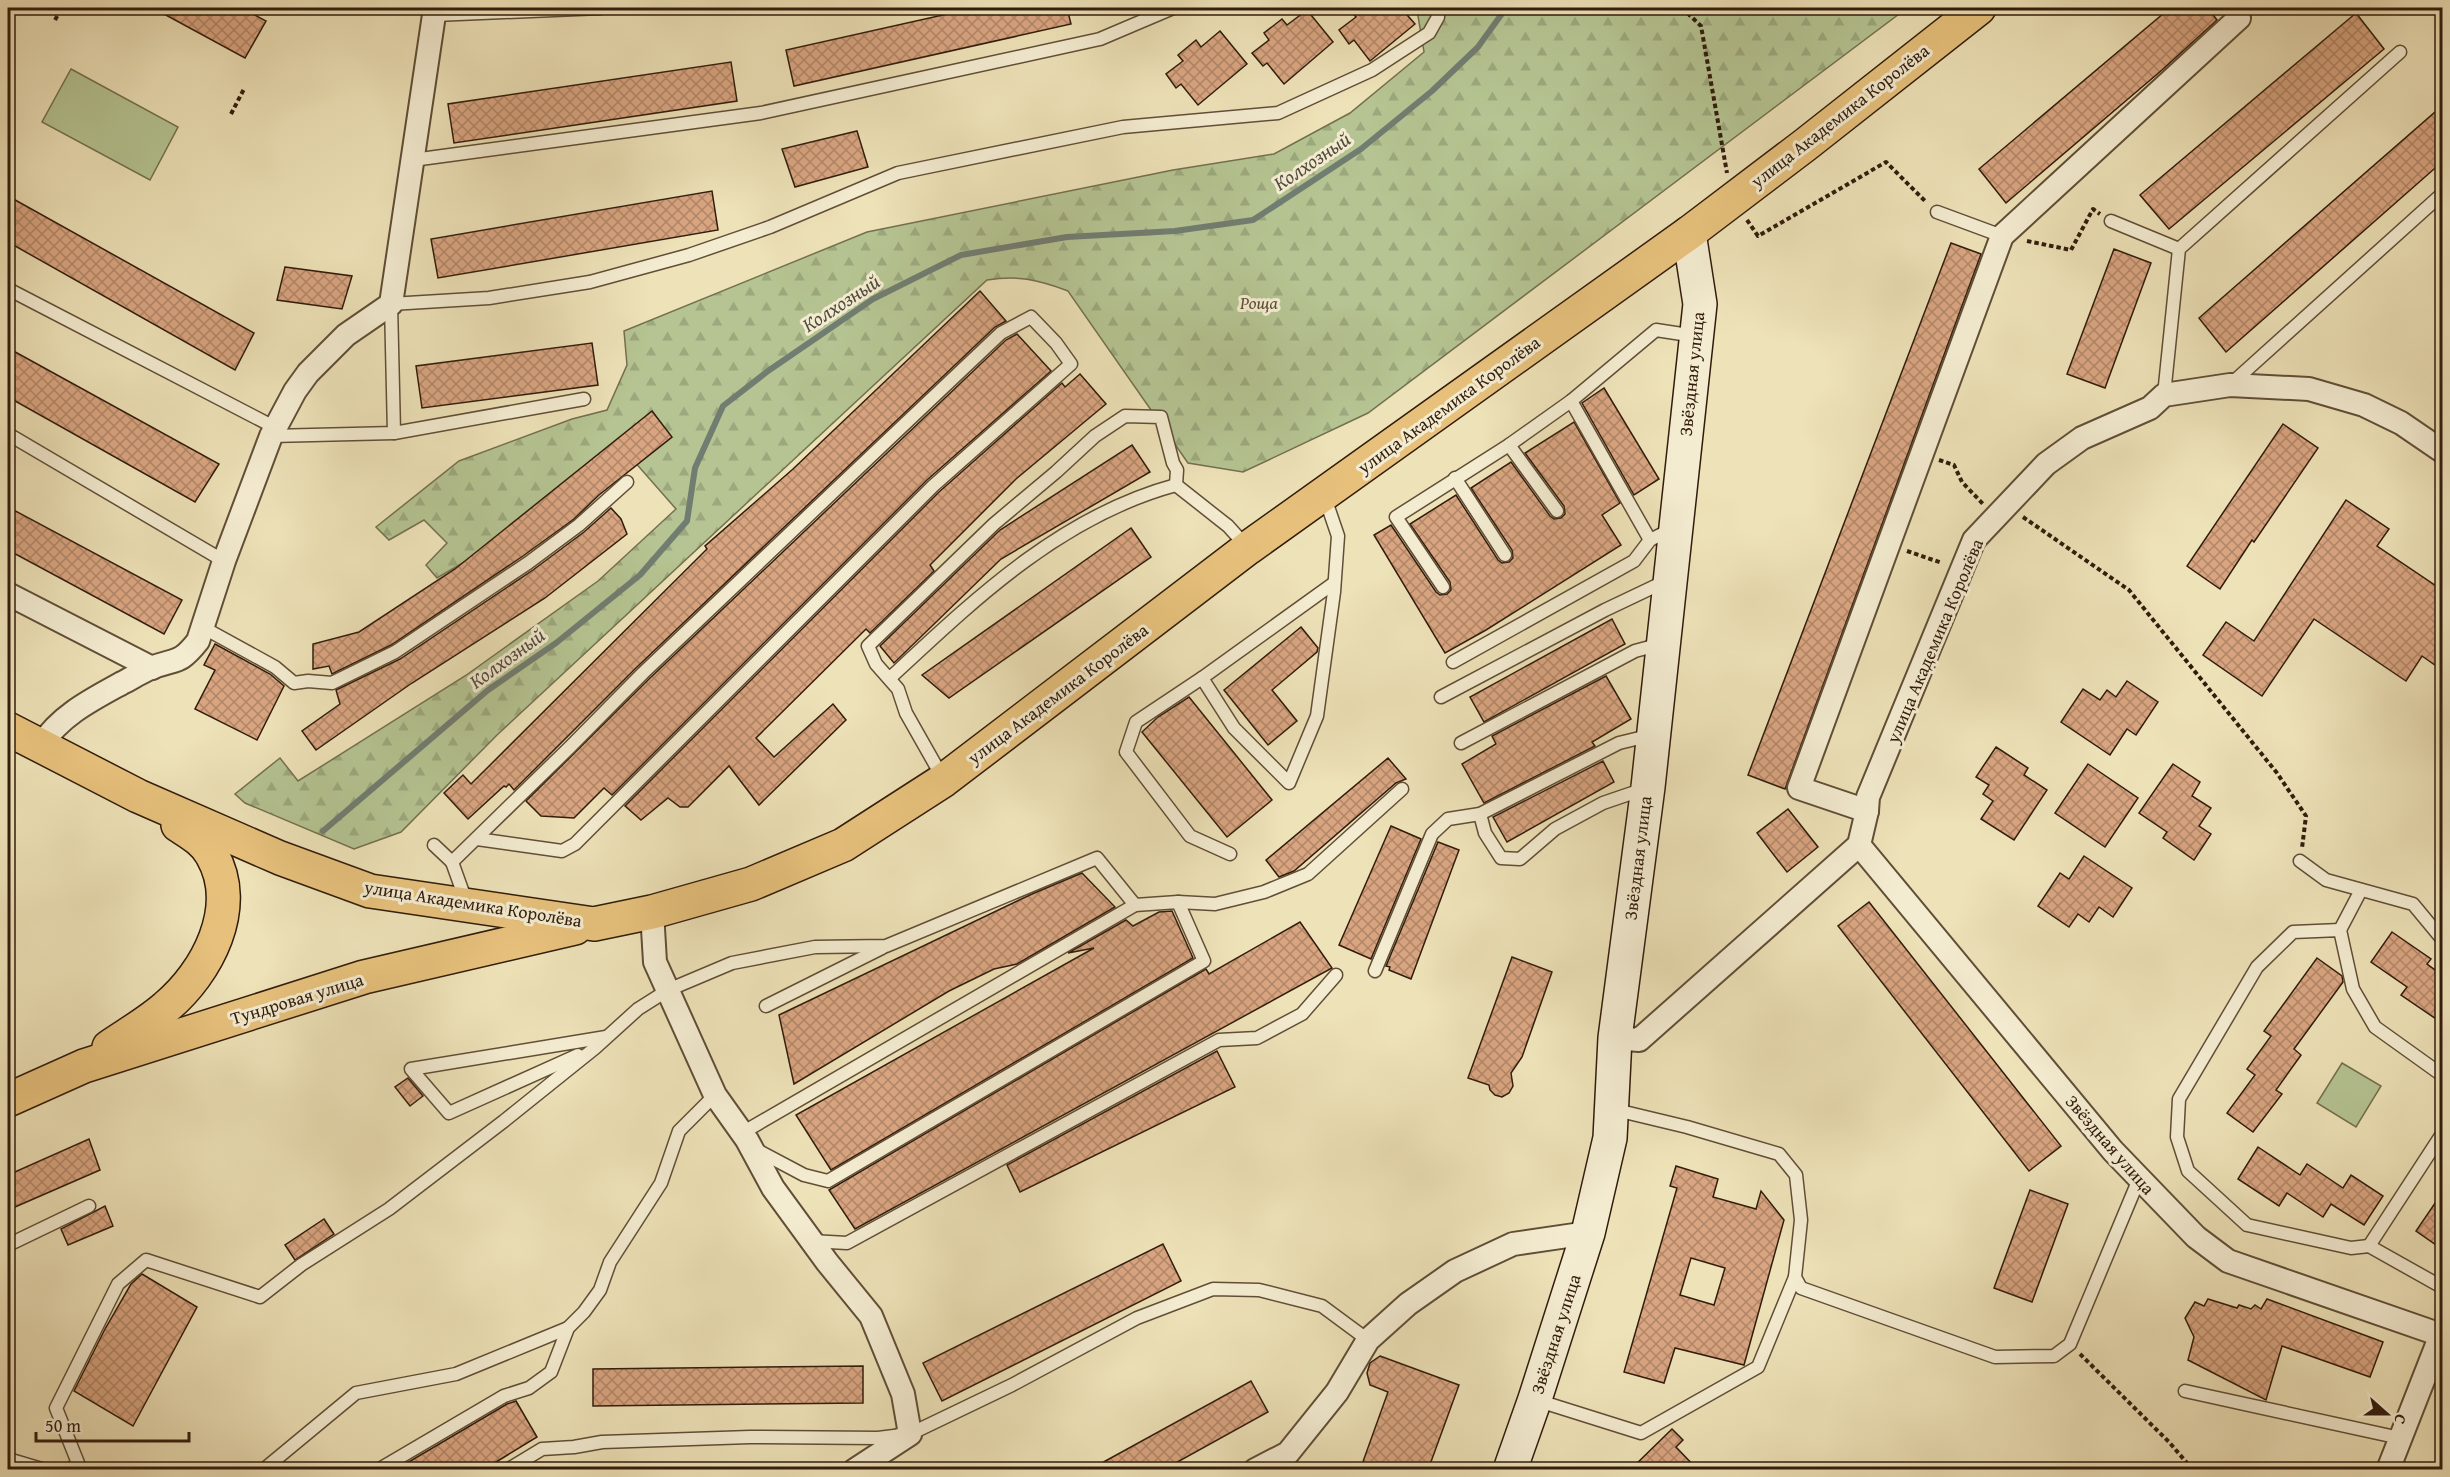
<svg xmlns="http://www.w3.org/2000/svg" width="2450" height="1477" font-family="'Gentium Book Plus',serif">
<defs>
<pattern id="forest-firs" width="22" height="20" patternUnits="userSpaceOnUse" patternTransform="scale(1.5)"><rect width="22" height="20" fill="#b5c492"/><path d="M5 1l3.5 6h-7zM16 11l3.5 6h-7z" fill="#9ca87d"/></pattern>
<pattern id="building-cross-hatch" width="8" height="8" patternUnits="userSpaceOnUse" patternTransform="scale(1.5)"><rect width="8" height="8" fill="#d9a581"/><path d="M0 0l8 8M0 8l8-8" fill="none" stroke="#b18668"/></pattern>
</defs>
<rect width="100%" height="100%" fill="#eee2b8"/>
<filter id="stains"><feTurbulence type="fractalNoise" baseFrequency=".00333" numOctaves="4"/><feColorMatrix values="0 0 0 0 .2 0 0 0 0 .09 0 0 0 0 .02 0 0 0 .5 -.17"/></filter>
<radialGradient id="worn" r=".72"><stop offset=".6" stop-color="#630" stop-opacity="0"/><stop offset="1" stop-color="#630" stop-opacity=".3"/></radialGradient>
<path fill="url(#forest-firs)" stroke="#73704f" stroke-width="1.5" d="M1414,8H1907L1368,413L1243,472L1188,463L1068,291C1039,280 1019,275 987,280L497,735L401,832L354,849L245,803L235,794L280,758L298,781L465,676L598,581L676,509L619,444L478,554L437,578L426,565L447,543L424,520L389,540L376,527L459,461L572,419L607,410L627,365L624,331L867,232L1173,170L1274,154L1350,113L1424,52L1417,10Z"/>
<g fill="#b5c492" stroke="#73704f" stroke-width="1.5">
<polygon points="71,69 178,127 150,180 42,122"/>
<polygon points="2342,1063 2381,1086 2356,1127 2317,1103"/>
</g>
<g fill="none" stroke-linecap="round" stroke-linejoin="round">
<polyline stroke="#717d71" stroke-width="6" points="323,831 488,690 556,643 640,575 687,521 695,468 723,406 768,371 873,299 961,255 1067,237 1175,231 1253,220 1361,149 1432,91 1478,47 1506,8"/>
</g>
<g fill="url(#building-cross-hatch)" stroke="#311c0c" stroke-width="1.5" fill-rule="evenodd">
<polygon points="153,8 242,8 266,21 245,58"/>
<polygon points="974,8 1067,8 1071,24 794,86 786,50"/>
<polygon points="1348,8 1401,8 1415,24 1370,61 1354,40 1349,44 1339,30 1356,17"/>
<polygon points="2170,8 2208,8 2217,20 2162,70 2006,203 1979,169"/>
<polygon points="1307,10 1333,42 1284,84 1267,63 1263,66 1252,53 1269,40 1264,33 1282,19 1287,25"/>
<polygon points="2356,13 2384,49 2169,229 2140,195"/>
<polygon points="1220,31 1247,64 1198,105 1181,84 1176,88 1166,74 1183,61 1178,55 1196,40 1201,47"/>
<polygon points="731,62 737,101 454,143 448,104"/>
<polygon points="2442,106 2442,162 2226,352 2199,318"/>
<polygon points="857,131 868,167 795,187 782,149"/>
<polygon points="712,191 718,230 438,278 431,239"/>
<polygon points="8,196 254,333 235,370 8,242"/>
<polygon points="1951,243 1981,254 1785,789 1748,775"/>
<polygon points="2114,249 2151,263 2105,388 2067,374"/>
<polygon points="285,267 352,276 342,309 277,300"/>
<polygon points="980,291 1006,321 995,327 637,667 514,790 509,784 506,787 504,786 468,819 444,793 463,775 471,784 707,549 705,546 793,469"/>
<polygon points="1017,334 1051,371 927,480 612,795 604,788 574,818 541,816 526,801 649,679 1006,340"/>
<polygon points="592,343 598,385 422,408 416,366"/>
<polygon points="8,348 219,464 195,502 8,397"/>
<polygon points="1080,374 1106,404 1016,479 930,565 934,571 870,633 866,629 756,738 774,757 833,704 846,720 759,805 729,766 688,807 680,807 668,798 641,820 625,806 939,492 1062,383 1065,387"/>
<polygon points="1604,388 1659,479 1634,495 1582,403"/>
<polygon points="652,411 672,437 599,495 574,519 523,556 391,645 332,674 329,666 313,669 313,644 359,632 455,569"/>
<polygon points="1574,422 1620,503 1602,515 1621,545 1486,630 1445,653 1374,535 1391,525 1436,592 1440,595 1447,594 1451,590 1450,582 1410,524 1456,495 1498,560 1502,563 1509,562 1513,558 1512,550 1471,488 1511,462 1550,516 1554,519 1561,518 1565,514 1564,506 1525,453"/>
<polygon points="2283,424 2318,448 2254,542 2252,540 2220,589 2187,566"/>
<polygon points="1132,445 1150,472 1001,559 894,663 880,646 1000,530"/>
<polygon points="2346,500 2389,529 2377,546 2442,590 2442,637 2436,647 2442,651 2442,670 2422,656 2406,681 2314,619 2262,696 2203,655 2226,622 2254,641"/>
<polygon points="8,507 182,600 164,634 8,550"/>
<polygon points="611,508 621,519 627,534 545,598 412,683 316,750 302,731 340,704 336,690 400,659 533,570 584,532"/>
<polygon points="1131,528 1151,557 949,698 922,675"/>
<polygon points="1612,619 1625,644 1484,722 1470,697"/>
<polygon points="1301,627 1318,648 1317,652 1272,690 1297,721 1268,745 1224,690"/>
<polygon points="215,644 270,674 284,686 257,740 195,709 215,670 204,665"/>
<polygon points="1606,676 1631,719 1592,742 1595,746 1484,803 1462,764 1496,744 1492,736"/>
<polygon points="2127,681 2158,702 2136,735 2127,729 2110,755 2061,722 2083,689 2100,700 2107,690 2116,697"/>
<polygon points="1189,697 1272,800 1227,837 1142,732 1158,717"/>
<polygon points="1996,747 2028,768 2024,775 2047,790 2014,840 1981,819 1993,801 1983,794 1989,785 1976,777"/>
<polygon points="1388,758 1406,779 1396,783 1294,871 1279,877 1266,860"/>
<polygon points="1603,761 1614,782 1507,842 1493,817"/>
<polygon points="2088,764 2138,798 2105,847 2055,813"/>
<polygon points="2173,764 2200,782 2192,796 2211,808 2199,826 2211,834 2194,860 2163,838 2167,832 2139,813"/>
<polygon points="1788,809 1818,847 1787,872 1757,833"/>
<polygon points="1391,826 1421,839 1371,959 1339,945"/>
<polygon points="1438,842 1459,850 1411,979 1389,970 1390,967 1386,966"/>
<polygon points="2084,856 2132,888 2113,917 2099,907 2089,922 2078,914 2069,927 2038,906 2060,873 2069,879"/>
<polygon points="1082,873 1115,907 1017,964 994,969 949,991 794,1084 779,1015 1032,894"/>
<polygon points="1869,902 2061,1146 2029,1171 1838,926"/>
<polygon points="1172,911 1193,958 831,1170 796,1115 1094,948 1068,953 1126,920 1133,926 1159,912"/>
<polygon points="1300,922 1332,968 855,1229 829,1190 1206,969 1209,974"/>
<polygon points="2392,932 2431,959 2427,964 2442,975 2442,1023 2401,995 2407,987 2371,962"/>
<polygon points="1512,957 1552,972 1522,1057 1511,1073 1513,1086 1509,1093 1502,1097 1495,1095 1490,1090 1489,1085 1468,1078"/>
<polygon points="2317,958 2342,976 2343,982 2294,1049 2301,1055 2276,1090 2282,1094 2253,1132 2227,1113 2255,1075 2247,1069 2271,1036 2264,1031"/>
<polygon points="1217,1051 1235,1087 1020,1192 1007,1165"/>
<polygon points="408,1078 423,1096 410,1106 395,1087"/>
<polygon points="89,1139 100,1170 8,1210 8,1175"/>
<polygon points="2258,1147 2300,1175 2307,1164 2343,1188 2351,1175 2383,1196 2364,1225 2331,1204 2323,1217 2287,1193 2279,1206 2238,1179"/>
<path d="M1676,1166L1718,1179L1713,1197L1756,1209L1761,1191L1784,1220L1744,1365L1675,1348L1664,1383L1624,1372L1677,1188L1670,1186ZM1691,1258L1725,1268L1714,1305L1680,1295Z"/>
<polygon points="2030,1190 2068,1204 2032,1302 1994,1288"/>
<polygon points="2442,1193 2442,1249 2416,1231"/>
<polygon points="105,1206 113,1226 68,1245 61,1229"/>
<polygon points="324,1219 334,1234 295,1260 285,1245"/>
<polygon points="1163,1244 1181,1281 942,1401 923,1363"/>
<polygon points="142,1274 197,1307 133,1426 74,1391 105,1329 131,1284"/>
<polygon points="2208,1299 2237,1308 2239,1305 2251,1309 2255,1305 2261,1309 2267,1299 2383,1342 2370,1377 2282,1346 2266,1400 2188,1360 2194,1337 2185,1318 2195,1302 2204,1306"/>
<polygon points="1380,1356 1459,1385 1428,1470 1360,1470 1388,1392 1370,1385 1367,1373 1370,1363"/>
<polygon points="863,1366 863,1403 593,1406 593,1369"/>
<polygon points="1251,1381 1268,1412 1163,1470 1089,1470"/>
<polygon points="516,1401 537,1437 483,1470 395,1470 507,1404"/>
<polygon points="1672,1429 1683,1440 1676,1447 1698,1470 1630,1470"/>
</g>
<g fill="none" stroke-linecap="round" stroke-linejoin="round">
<g stroke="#604e37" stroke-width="15">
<g id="lane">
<polyline points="435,15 601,8"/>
<polyline points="413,160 761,113 1100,39 1173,8"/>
<polyline points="1937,212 2002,236"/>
<polyline points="2111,221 2179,249"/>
<polyline points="8,289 276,428"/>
<polyline points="2231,384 2442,194"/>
<polyline points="2164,395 2179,249 2400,52"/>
<polyline points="1571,401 1650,540"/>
<polyline points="394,433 391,304 489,298 590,282 689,255 770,227 898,173 1123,127 1278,113 1372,70 1429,33 1438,17 1436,8"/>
<polyline points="8,434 224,561"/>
<polyline points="271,436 394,433 584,399"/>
<polyline points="1509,445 1557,511"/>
<polyline points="1455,478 1505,555"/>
<polyline points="1443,587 1396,517 1509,445 1571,401 1656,330 1695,336"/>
<polyline points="204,628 275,667 294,683 308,681 332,683 395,652 528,563 579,525 627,482"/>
<polyline points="1453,662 1634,561 1650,540 1672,529"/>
<path d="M890,678C975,599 1061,516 1176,485"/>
<polyline points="1202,678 1334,583"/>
<polyline points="1441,697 1605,610 1666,581"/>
<polyline points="1461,743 1635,651 1661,644"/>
<polyline points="944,780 906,713 898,689 876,664 868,646 994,524 1056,472 1095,436 1125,416 1161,417 1173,463 1177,470 1176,485 1228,526 1247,547"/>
<polyline points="1480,814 1485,833 1501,858 1520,859 1555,829 1603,803 1644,789"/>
<polyline points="434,845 452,862"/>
<polyline points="1230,854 1190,836 1126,752 1136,722 1202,678 1234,728 1289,783 1317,716 1334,592 1338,536 1324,495"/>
<polyline points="2300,861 2326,880 2413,904 2442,939"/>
<polyline points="466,901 452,862 570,747 643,673 891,437 1001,333 1031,317 1056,343 1071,364 933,486 575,844 562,851 477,839"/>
<polyline points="1178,902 1215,904 1264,892 1308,874 1402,789"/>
<polyline points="2340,930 2361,890"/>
<polyline points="1375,971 1432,834 1448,819 1480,814 1619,743 1652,735"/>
<polyline points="766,1006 882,948"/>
<polyline points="578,1055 449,1113 411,1069 606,1037"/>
<polyline points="2442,1075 2375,1027 2353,989 2340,930 2293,932 2257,967 2179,1099 2177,1137 2188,1171 2247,1225 2351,1248 2369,1246 2442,1287"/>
<polyline points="1612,1109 1687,1127 1779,1154 1796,1175 1801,1220 1795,1277 1801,1288 1995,1357 2054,1356 2070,1344 2139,1179"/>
<polyline points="755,1149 804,1175 828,1181 1204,961 1178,902 1135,905"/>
<polyline points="811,1241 847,1243 1219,1040 1257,1038 1302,1014 1336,975"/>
<polyline points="8,1245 89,1206"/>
<polyline points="2369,1246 2442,1134"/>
<polyline points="2185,1391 2400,1438"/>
<polyline points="1536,1400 1641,1433 1758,1367 1795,1277"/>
<polyline points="8,1459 45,1470"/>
<polyline points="69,1470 78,1463 56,1408 118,1284 146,1260 260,1297 301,1265 389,1209 504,1121 595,1048 638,1009 668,990 732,963 815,947 886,946 1097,858 1135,905 742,1133"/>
<polyline points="263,1470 356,1393 456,1374 568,1328"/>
<polyline points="378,1470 504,1396 529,1388 551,1372 568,1328 584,1312 600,1290 610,1262 661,1183 679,1131 715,1095"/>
<polyline points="507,1470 542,1449 574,1447 602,1442 750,1437 878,1438 910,1434 1012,1385 1137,1318 1213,1289 1259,1290 1322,1306 1368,1340"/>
</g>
</g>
<g stroke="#604e37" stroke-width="26">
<g id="street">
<polyline points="8,594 152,668"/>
<path d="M41,745C61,715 91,700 122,683C132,678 141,672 151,668C177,658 179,665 198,641L224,561L271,436L295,391L308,373L346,335L391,304L435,8"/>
<polyline points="1867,811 1799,788 2002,236 2239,18"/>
<polyline points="1859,845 2113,1151 2196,1237 2228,1261 2441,1335"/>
<polyline points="652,912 655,962 715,1095 747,1140 773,1188 827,1262 871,1316 903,1394 910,1434 855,1470"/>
<polyline points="1615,1038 1639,1040 1859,845 1867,811 1868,797 1974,540 2046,464 2082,438 2150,408 2164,395 2230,385 2309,389 2364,405 2401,423 2442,451"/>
<polyline points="1255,1470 1288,1453 1337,1392 1368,1340 1408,1304 1455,1271 1513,1244 1588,1233"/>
<polyline points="2388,1470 2442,1332"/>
</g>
</g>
<g stroke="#311c0c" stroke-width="36">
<polyline id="secondary" points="1510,1470 1535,1399 1588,1233 1610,1138 1615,1038 1648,787 1700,304 1689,233"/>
</g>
<g stroke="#311c0c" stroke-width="36">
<g id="primary">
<polyline points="8,729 138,796 280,858 370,891 594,924 652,912 751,884 843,845 944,780 1248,548 1689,233 1805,145 1979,8"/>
<path d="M109,1047C128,1034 149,1022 166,1007C207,973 242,907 212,855C205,841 190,833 178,825"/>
<polyline points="8,1100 84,1066 364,977 575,928"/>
</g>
</g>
<g stroke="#311c0c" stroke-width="4" stroke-dasharray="4.5 3" stroke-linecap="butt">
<polyline points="1682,8 1701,26 1727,173"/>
<polyline points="55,20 62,8"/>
<polyline points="231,114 244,89"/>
<polyline points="1747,220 1758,236 1886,162 1926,202"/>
<polyline points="2027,241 2071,250 2093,209 2100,214"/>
<polyline points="1939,460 1954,465 1962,482 1983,504"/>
<polyline points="2023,517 2129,590 2277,773 2306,816 2302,848"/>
<polyline points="1907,551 1942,563"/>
<polyline points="2080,1354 2169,1442 2193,1470"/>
</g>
<use href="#lane" stroke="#f4ecd1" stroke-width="12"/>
<use href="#street" stroke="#f4ecd1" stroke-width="22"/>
<use href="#secondary" stroke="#f4ecd1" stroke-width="33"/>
<use href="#primary" stroke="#e7c17c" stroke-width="33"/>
</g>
<g text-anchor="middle" stroke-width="6" stroke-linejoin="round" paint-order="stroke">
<g font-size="18" fill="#311c0c" stroke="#f4ecd1">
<text transform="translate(1840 116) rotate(-38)" y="6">улица Академика Королёва</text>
<text transform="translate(1692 374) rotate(-84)" y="6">Звёздная улица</text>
<text transform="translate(1449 405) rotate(-36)" y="6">улица Академика Королёва</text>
<text transform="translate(1935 641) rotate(-67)" y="6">улица Академика Королёва</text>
<text transform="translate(1058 694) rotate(-37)" y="6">улица Академика Королёва</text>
<text transform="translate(1638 858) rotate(-83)" y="6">Звёздная улица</text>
<text transform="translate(473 904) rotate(9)" y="6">улица Академика Королёва</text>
<text transform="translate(297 999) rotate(-17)" y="6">Тундровая улица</text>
<text transform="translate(2110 1145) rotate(49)" y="6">Звёздная улица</text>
<text transform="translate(1556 1334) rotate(-72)" y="6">Звёздная улица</text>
</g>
<g font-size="18" font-style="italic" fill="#594e34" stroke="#f4ecd1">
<text x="1259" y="309">Роща</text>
</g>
<g font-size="20" font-style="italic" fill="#514c3f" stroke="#f4ecd1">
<text transform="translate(1312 161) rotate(-34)" y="7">Колхозный</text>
<text transform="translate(841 303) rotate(-33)" y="7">Колхозный</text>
<text transform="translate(507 658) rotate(-36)" y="7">Колхозный</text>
</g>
</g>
<rect width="2450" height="1477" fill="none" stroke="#eee2b8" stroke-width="30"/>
<rect x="9" y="9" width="2432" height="1459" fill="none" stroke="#311c0c" stroke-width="3"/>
<rect x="15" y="15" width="2420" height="1447" fill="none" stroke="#311c0c" stroke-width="1.5"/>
<g transform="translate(2387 1414) rotate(111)" stroke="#f4ecd1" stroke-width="4.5" paint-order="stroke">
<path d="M0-4.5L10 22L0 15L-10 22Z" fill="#311c0c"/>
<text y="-9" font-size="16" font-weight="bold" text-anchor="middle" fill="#311c0c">С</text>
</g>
<path d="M36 1432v9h153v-9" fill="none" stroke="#311c0c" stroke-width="3"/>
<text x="45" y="1432" font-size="18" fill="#311c0c" stroke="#f4ecd1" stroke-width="4.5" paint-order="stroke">50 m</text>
<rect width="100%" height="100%" filter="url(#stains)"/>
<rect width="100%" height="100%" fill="url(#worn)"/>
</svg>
